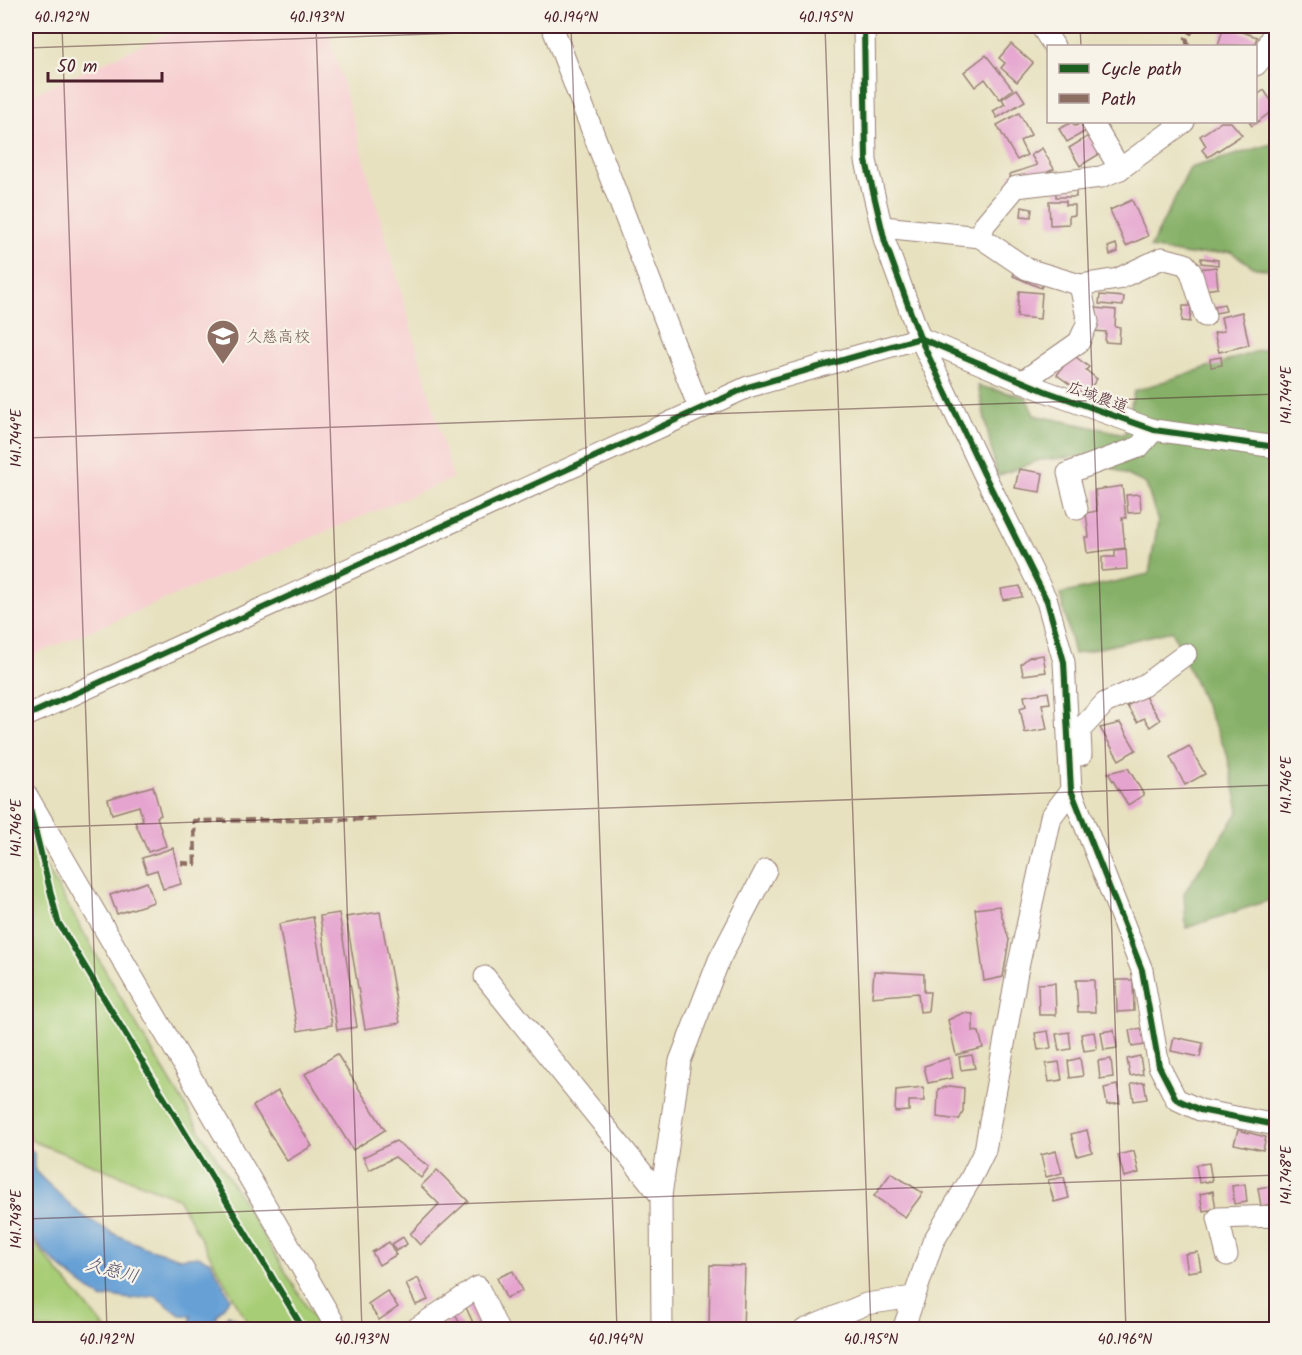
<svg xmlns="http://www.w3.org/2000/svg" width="1302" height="1355" font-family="Kalam,'Klee One',sans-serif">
<rect width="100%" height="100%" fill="#f7f3e8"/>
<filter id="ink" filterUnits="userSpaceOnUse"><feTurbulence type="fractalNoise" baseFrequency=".0167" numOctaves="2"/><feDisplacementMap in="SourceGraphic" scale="12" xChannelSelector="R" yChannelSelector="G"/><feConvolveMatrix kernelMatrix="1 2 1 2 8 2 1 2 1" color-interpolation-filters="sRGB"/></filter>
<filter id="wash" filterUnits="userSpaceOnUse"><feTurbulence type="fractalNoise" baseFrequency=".008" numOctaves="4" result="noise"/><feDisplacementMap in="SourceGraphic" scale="24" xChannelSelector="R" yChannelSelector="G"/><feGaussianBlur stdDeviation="1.35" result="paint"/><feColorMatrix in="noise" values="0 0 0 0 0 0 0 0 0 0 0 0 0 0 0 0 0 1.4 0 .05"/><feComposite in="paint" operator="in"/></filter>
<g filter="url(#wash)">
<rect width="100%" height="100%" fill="#e7e1bf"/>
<polygon fill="#f7cfd1" points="185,26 327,26 453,478 26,658 26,97"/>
<g fill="#a8cd77" stroke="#797651" stroke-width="1.5">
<polygon points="26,832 140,1031 320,1329 251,1329 178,1198 32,1141 26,1128"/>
<polygon points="26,1233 106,1329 26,1329"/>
</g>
<g fill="#86b068" stroke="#68684a" stroke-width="1.5">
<polygon points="1276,140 1276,270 1255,268 1231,252 1189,255 1150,248 1190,168 1272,144"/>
<polygon points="1276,345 1276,898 1186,928 1184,893 1239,811 1227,754 1172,631 1074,654 1060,594 1149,574 1158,522 1146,484 1088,456 1040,460 997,476 978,386 1026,397 1034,415 1125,434 1134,391"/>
</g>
<path fill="#66a0d5" stroke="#586080" stroke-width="1.5" d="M26,1144L34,1153V1168L42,1178L80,1214L112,1233L147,1248L180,1258L198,1256L211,1262L230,1298L216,1317L219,1326L222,1327L228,1315L246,1324L249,1329H190L191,1316L180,1315L155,1296L130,1299L111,1296L103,1299C83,1287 29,1246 26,1222C22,1198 25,1169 26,1144Z"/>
<g id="blocks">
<g fill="#e5a3cf">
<polygon points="1224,26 1257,37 1254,46 1218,45"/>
<polygon points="1011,44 1033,63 1017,82 1001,68 1005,63 999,58"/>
<polygon points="986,55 1013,89 1000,99 985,79 975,87 964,72"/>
<polygon points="1017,89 1025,101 997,118 993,111 1005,104 1002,99"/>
<polygon points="1264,90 1276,108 1252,126 1249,122 1256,122 1256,96"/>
<polygon points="1019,113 1031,135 1020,141 1027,155 1017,160 997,125"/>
<polygon points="1072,122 1075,126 1081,123 1086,131 1067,142 1059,129"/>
<polygon points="1221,122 1231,122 1242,135 1208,157 1202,150 1206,146 1200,136"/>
<polygon points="1090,135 1101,153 1080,166 1069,148"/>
<polygon points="1042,148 1054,169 1042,175 1011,184 1010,174 1037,165 1031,155"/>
<rect x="1056" y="189" width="20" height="8"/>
<polygon points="1132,200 1148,236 1126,246 1110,210"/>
<polygon points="1049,201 1066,201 1066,205 1075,205 1075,215 1069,216 1069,224 1050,225"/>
<polygon points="1022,207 1032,209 1031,217 1021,216"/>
<polygon points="1116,244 1118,252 1110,255 1108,247"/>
<polygon points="1201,258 1218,260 1218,265 1201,263"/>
<polygon points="1216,267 1218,288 1198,291 1198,269"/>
<polygon points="1017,269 1044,281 1041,288 1013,276"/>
<polygon points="1019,291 1042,293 1040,319 1017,317"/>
<polygon points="1100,295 1124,297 1123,306 1099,304"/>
<polygon points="1224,304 1226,311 1215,313 1214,306"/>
<polygon points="1183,306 1191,306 1190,322 1182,321"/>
<polygon points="1095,308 1116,310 1115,327 1120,328 1119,343 1105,342 1106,332 1094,331"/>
<polygon points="1242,312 1249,345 1219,352 1214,333 1224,331 1221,317"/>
<polygon points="1072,354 1089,367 1086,370 1097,379 1085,395 1057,375"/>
<polygon points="1221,357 1222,365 1211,367 1210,359"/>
<polygon points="1019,469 1043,473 1040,492 1015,488"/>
<polygon points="1122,486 1126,518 1122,518 1125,548 1087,553 1085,537 1089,537 1086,513 1097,511 1095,490"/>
<polygon points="1140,494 1141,512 1128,513 1126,495"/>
<polygon points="1126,549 1127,569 1102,571 1102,557 1115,557 1115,550"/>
<polygon points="1020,586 1022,597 1003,600 1001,589"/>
<polygon points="1043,655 1046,672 1023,675 1021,664 1029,657"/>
<polygon points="1048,692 1050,703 1042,704 1047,729 1025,733 1020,708 1026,706 1024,696"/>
<polygon points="1144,695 1160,720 1150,727 1144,718 1137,722 1127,706"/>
<polygon points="1120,723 1136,750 1119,760 1100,728"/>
<polygon points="1189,746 1205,774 1185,785 1170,757"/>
<polygon points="1128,768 1144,795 1128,805 1108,773"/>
<polygon points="153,786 161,815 157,817 166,846 148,852 135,822 143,820 139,806 112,814 108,799"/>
<polygon points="173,848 181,884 163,889 157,870 147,873 142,858"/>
<polygon points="147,882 154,902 117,914 110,895"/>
<polygon points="999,906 1009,940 1003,977 984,981 975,909"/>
<polygon points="380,912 400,1023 365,1029 346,917"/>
<polygon points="339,913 357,1027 337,1030 320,916"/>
<polygon points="313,917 332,1025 298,1031 279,924"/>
<polygon points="874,971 924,974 924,992 930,992 928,1011 920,1012 918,993 872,997"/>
<polygon points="1076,980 1094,980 1095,1012 1078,1012"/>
<polygon points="1116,980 1133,980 1134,1011 1117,1012"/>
<polygon points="1055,983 1056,1015 1039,1015 1038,984"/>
<polygon points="963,1013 973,1014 973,1031 979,1032 983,1048 956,1055 948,1020"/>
<polygon points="1142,1028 1145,1045 1132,1047 1129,1030"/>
<polygon points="1114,1030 1117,1048 1104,1050 1101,1032"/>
<polygon points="1048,1031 1051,1048 1038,1050 1035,1033"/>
<polygon points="1069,1032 1071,1049 1059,1051 1056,1034"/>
<polygon points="1094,1032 1097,1049 1084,1051 1081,1034"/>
<polygon points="1174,1037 1203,1043 1200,1057 1171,1051"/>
<polygon points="337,1054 385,1130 353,1150 305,1074"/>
<polygon points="972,1055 975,1068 961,1070 959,1057"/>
<polygon points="1140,1056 1143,1074 1130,1076 1127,1059"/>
<polygon points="949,1058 953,1078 928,1083 924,1066"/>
<polygon points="1080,1058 1083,1076 1070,1078 1068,1061"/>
<polygon points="1111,1059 1113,1077 1100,1079 1098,1061"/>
<polygon points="1059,1062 1062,1080 1049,1082 1046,1064"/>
<polygon points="1144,1082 1147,1099 1134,1101 1131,1084"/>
<polygon points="1117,1085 1120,1103 1107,1105 1104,1088"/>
<polygon points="950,1086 964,1088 963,1112 959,1120 937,1117 938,1089"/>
<polygon points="923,1087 925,1101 909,1101 909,1111 895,1112 896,1090"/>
<polygon points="278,1091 312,1146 287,1161 253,1106"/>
<polygon points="1087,1130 1092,1152 1077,1156 1071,1134"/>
<polygon points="1238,1130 1266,1137 1263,1150 1234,1144"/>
<polygon points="396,1141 429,1167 421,1178 395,1157 369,1170 363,1157"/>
<polygon points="1056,1151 1062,1173 1046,1177 1041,1155"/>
<polygon points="1134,1151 1139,1173 1124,1177 1118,1155"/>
<polygon points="1209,1163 1212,1181 1199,1183 1196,1165"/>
<polygon points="437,1170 468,1201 420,1245 410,1234 439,1204 421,1186"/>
<polygon points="891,1173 923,1193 905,1217 874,1196"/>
<polygon points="1064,1177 1069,1198 1054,1202 1048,1180"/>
<polygon points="1245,1184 1247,1202 1234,1204 1232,1186"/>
<polygon points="1271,1186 1274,1204 1261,1206 1258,1188"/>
<polygon points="1213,1191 1216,1209 1203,1211 1200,1194"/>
<polygon points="403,1237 407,1244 396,1251 392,1244"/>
<polygon points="389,1242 396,1255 379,1265 372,1252"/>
<polygon points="1198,1252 1201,1270 1188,1272 1185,1254"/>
<polygon points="710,1265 745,1266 743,1330 709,1330"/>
<polygon points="513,1271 522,1291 506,1298 497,1278"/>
<polygon points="418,1278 428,1300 416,1305 406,1284"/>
<polygon points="387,1291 398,1307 379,1320 368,1304"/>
<polygon points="476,1298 486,1319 474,1325 464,1303"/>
<polygon points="454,1312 463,1330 449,1330 443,1317"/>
</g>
</g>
</g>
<g filter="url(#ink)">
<use href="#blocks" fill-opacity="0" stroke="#988075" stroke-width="1.5"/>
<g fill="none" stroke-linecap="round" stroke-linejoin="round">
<g stroke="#988075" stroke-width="23">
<g id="minor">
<polyline points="552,26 699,408"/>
<polyline points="864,26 866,161 885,242 920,338 983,472 1047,601 1064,662 1071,790 1142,970 1159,1066 1176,1099 1200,1110 1276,1125"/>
<polyline points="1041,26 1054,46"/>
<polyline points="1256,65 1261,59 1276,27"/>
<polyline points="1092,122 1120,169"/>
<polyline points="883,227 980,237 985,224 1016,187 1101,177 1120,169 1184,122"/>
<polyline points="980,237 1027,269 1080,285 1118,279 1162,258 1185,264 1191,272 1205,316"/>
<polyline points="1022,382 1079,342 1088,322 1080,285"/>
<polyline points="1077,509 1068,473 1139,447 1154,430"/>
<polyline points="26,716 748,387 920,338 1045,391 1154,430 1276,447"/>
<polyline points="1081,755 1080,730 1105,703 1143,686 1186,654"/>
<polyline points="26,794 338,1330"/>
<polyline points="485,977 661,1196"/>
<polyline points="1227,1255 1218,1218 1276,1216"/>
<polyline points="414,1330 478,1287 498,1330"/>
<polyline points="662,1330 661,1196 680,1061 719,960 766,870"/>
<polyline points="804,1330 866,1304 913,1297"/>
<polyline points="903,1330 933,1242 970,1180 985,1150 1017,972 1051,817 1071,790"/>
</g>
</g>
<use href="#minor" stroke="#fff" stroke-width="21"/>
<g stroke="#8d6e63" stroke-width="4.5" stroke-dasharray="9 4.5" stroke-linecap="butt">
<polyline points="1188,46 1186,38 1196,26"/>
<polyline points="181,863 195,864 194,821 380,819"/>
</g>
<g stroke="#f7f3e8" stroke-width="10">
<g id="cycleway">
<polyline points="864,26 866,161 885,242 920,338 983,472 1047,601 1064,662 1071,790 1142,970 1159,1066 1176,1099 1200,1110 1276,1125"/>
<polyline points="26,716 748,387 920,338 1045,391 1154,430 1276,447"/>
<polyline points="27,797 58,922 304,1330"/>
</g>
</g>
<use href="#cycleway" stroke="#1b5e20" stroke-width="6"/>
</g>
</g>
<path fill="none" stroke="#4a1f2b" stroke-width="1.5" stroke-opacity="0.45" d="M62,26L107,1330M316,26L362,1330M571,26L617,1330M825,26L871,1330M1080,26L1081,46M26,48L663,26M1083,122L1126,1330M26,438L1276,394M26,828L1276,785M26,1219L1276,1175"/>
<defs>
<g id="school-pin" transform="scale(1.725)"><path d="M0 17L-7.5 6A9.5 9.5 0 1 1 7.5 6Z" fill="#8d6e63" stroke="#f7f3e8"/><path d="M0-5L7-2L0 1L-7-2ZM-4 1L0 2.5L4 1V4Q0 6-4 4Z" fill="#fff"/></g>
</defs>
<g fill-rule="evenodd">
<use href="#school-pin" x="223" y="336"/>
</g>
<g text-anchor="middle" stroke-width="4.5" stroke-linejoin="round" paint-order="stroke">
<g font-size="16" fill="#785e54" stroke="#f7f3e8" text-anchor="start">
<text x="246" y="342">久慈高校</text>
</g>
<g font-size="16" fill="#4a1f2b" stroke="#f7f3e8">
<text transform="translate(1098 396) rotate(20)" y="6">広域農道</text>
</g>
<g font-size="18" font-style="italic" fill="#55536f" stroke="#f7f3e8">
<text transform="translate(112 1270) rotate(15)" y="6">久慈川</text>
</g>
</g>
<rect width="1302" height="1355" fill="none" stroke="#f7f3e8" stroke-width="66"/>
<rect x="1047" y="45" width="210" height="78" fill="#f7f3e8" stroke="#b29e9c" stroke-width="1.5"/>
<rect x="1059" y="64" width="30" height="9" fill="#1b5e20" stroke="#b29e9c" stroke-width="1.5"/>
<text x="1101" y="75" font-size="18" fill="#4a1f2b">Cycle path</text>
<rect x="1059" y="94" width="30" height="9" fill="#8d6e63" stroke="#b29e9c" stroke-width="1.5"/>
<text x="1101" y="105" font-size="18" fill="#4a1f2b">Path</text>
<path d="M48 72v9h114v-9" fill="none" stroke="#4a1f2b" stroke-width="3"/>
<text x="57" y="72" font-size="18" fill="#4a1f2b" stroke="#f7f3e8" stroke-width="4.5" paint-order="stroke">50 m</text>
<rect x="33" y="33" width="1236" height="1289" fill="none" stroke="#4a1f2b" stroke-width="2"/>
<g font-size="15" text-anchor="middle" fill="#4a1f2b">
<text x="62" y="22">40.192°N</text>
<text x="317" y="22">40.193°N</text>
<text x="571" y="22">40.194°N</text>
<text x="826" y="22">40.195°N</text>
<text transform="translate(1286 395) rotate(-90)" y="5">141.744°E</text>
<text transform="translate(16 438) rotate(-90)" y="5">141.744°E</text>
<text transform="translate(1286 785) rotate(-90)" y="5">141.746°E</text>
<text transform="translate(16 828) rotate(-90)" y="5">141.746°E</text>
<text transform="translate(1286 1175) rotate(-90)" y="5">141.748°E</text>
<text transform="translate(16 1219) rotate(-90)" y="5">141.748°E</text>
<text x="107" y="1344">40.192°N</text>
<text x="362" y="1344">40.193°N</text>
<text x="616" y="1344">40.194°N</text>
<text x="871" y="1344">40.195°N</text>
<text x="1125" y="1344">40.196°N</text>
</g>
</svg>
